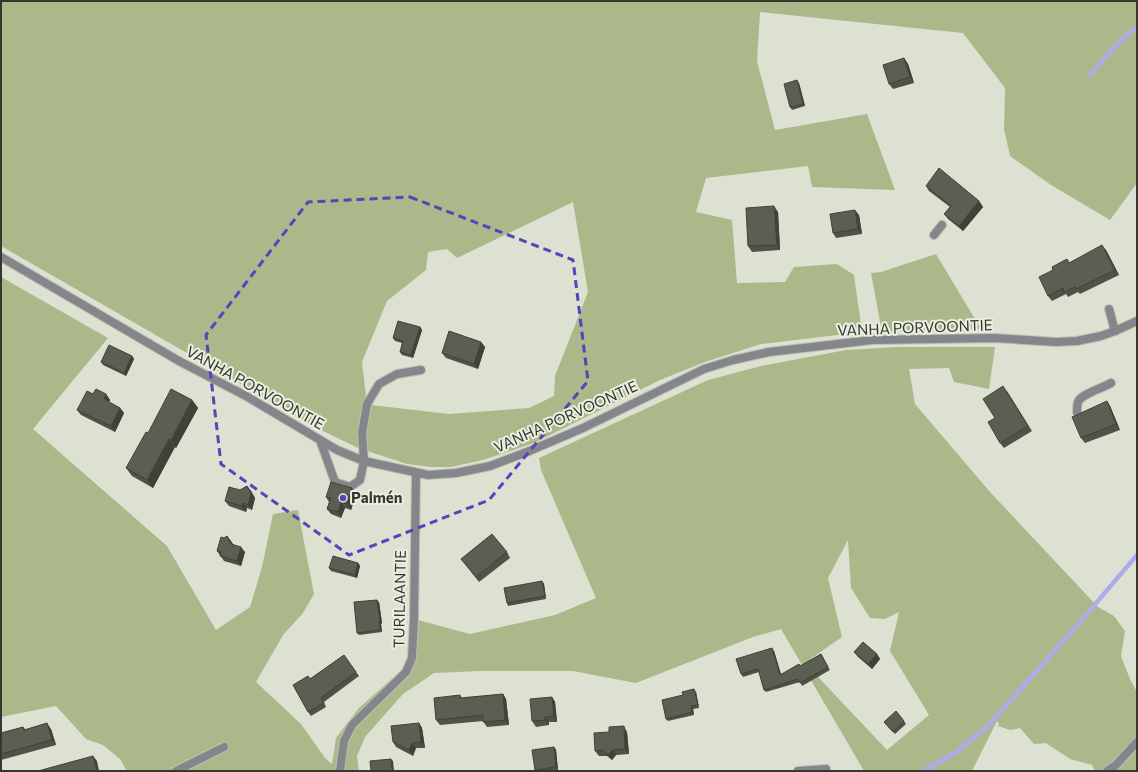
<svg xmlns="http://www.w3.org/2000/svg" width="1138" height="772" font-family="Commissioner,sans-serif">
<rect width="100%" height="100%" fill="#dce1d2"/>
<g fill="#abb98a" fill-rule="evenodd">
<polygon points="1,1 1137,1 1137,183 1110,220 1051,185 1010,156 1004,129 1005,88 963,33 760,12 757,61 775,130 867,114 895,190 812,187 808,166 706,178 696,212 732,220 737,283 785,282 794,267 837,264 854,275 862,332 761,344 705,362 660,380 534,443 483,460 451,467 431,467 407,464 367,451 365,433 371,405 449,414 529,408 554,396 555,376 588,292 573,202 457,258 447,249 428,252 426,270 387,301 362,362 366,396 358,432 358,448 321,430 1,246"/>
<polygon points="936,254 981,329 882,332 871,273 881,272"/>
<path d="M1,277L108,338L33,429L167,546L216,630L250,607L262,567L273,514L298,510L314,594L303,613L283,635L256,682L301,724L325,758L332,764L336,738L359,708L395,676L406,672L412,658L414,619L470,634L555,615L596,598L541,470L539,458L708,380L761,366L846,350L898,347H995L989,389L954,382L949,368L909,369L915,404L990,492L1098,607L1114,616L1125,631L1121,656L1130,679L1137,692V762L1136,764L1137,771H1095L1092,765L1070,759L1046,743L1034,744L1020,728L1010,730L998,726L999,724L997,721L972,771H864L781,629L753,637L636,683L573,671H481L434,673L403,694L365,737L357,756L359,771H127L120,759L103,745L86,739L56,706L1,717ZM848,540L851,588L870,618L885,619L899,612L890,651L929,715L887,750L820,679L809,660L842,637L828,578Z"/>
</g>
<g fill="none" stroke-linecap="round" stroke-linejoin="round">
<g stroke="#aeabeb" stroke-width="4.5">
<path d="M1090,75C1105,58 1119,40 1137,27"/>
<polyline points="923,771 955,753 989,725 1081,621 1137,555"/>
</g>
<g stroke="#bbbfb2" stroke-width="10">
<g id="service">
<polyline points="934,235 942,225"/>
<polyline points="1109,309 1115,331"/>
<path d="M1077,412C1077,409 1077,405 1078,402C1081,394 1103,388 1111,383"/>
<polyline points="320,440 335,482 350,487 360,480 364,461 362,433 367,404 379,384 397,374 421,370"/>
</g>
</g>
<g stroke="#bbbfb2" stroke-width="10">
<g id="minor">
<polyline points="176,771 224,747"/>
<polyline points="340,771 344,741 352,725 406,672 412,658 414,619 416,474"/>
<polyline points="798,771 826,769"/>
<polyline points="1107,771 1115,766 1137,742"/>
</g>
</g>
<g stroke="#bbbfb2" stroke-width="10">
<polyline id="tertiary" points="1,257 179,361 246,396 337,450 364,461 428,475 456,473 490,466 527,452 583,428 704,369 733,360 769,352 872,340 995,338 1056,342 1077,341 1101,336 1115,331 1137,321"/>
</g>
<use href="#service" stroke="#85858c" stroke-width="8"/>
<use href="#minor" stroke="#85858c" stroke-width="8"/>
<use href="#tertiary" stroke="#85858c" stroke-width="8"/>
</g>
<g fill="#4e5247">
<polygon points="904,58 908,64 914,83 893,89 889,84"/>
<polygon points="799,83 805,106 792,110 790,107"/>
<polygon points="926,186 979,201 983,207 963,231 948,219 944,214 950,207 929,191"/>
<polygon points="778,212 780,250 752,252 748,246"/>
<polygon points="859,215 862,234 836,238 833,233"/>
<polygon points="1106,250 1119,275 1080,294 1078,292 1068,297 1066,294 1052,301 1048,296 1067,259 1069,263"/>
<polygon points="420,327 422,330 413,358 402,355 400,352 402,343 395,341 393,338"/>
<polygon points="481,342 485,347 478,369 446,358 442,353"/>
<polygon points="132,356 134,359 126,376 103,365 101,362"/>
<polygon points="1007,391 1032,431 1004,448 1000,443 995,418"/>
<polygon points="93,394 106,394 110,400 109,402 120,408 124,413 115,432 81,415 77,410"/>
<polygon points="192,400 198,408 176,448 175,447 153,488 132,476 126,468 148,433"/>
<polygon points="1107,401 1110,406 1120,430 1085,443 1081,438"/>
<polygon points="247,486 251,491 255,498 252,510 247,508 246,512 229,506 225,501 240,490"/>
<polygon points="356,494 351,510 345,508 341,518 331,514 327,509 329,502 326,497"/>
<polygon points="227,536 233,544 245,552 241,566 224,561 217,551 224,538"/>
<polygon points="507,552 510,558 479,582 461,559"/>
<polygon points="358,563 360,566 357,578 331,571 329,568"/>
<polygon points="542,581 544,584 546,599 508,606 507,603"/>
<polygon points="379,602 382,623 381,624 382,632 359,635 357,633"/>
<polygon points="774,651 781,674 800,666 821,654 830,670 802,686 800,682 766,692 764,690 759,672 743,677 741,674"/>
<polygon points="854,652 877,654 880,659 872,669 858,657"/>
<polygon points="344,655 359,676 324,702 326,707 311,716 308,712 310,679"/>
<polygon points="696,692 699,708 693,709 694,715 668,721 666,719"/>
<polygon points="503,694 506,699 509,725 487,727 483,721 440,725 436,720 460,695 462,698"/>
<polygon points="552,697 555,702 557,722 549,722 549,725 536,727 532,721"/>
<polygon points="904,721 906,724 895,734 884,722"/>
<polygon points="419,723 422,728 425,748 416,748 413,756 396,747 393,742"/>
<polygon points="23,727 25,729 51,729 56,745 1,760 1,733"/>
<polygon points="627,732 629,754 616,755 612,760 607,756 599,756 595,751"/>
<polygon points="554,747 556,750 558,770 550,771 535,771 535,770"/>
</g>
<g fill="#404239">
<polygon points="904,58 908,64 914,83 910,77"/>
<polygon points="797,80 799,83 805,106 803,104"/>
<polygon points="979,201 983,207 963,231 959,226"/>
<polygon points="774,206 778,212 780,250 777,245"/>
<polygon points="855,210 859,215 862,234 858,229"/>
<polygon points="1102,245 1106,250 1119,275 1115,270"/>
<polygon points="420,327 422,330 413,358 411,355"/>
<polygon points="481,342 485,347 478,369 474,364"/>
<polygon points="132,356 134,359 126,376 124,373"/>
<polygon points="106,394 110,400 107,405 104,399"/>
<polygon points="192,400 198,408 176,448 171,440"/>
<polygon points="1107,401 1110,406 1120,430 1116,424"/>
<polygon points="120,408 124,413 115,432 111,426"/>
<polygon points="169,439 175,447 153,488 147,480"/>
<polygon points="247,486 251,491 255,498 252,510 248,505"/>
<polygon points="352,488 356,494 351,510 347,504"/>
<polygon points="341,502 345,508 341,518 338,512"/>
<polygon points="243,503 247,508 246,512 242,506"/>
<polygon points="227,536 231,541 235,549 231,544"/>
<polygon points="241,547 245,552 241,566 237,561"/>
<polygon points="358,563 360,566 357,578 355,575"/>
<polygon points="542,581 544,584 546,599 545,596"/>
<polygon points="377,600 379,602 382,623 381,624 382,632 380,630"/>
<polygon points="772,648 774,651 782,678 780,675"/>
<polygon points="877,654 880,659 872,669 868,664"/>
<polygon points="694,689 696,692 699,708 698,705"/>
<polygon points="503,694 506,699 509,725 505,720"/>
<polygon points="552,697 555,702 557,722 554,716"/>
<polygon points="691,706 693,709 694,715 692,712"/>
<polygon points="545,717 549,722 549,725 545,720"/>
<polygon points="47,723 51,729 56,745 52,740"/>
<polygon points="419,723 422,728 425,748 421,742"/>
<polygon points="624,726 627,732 629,754 625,749"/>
<polygon points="412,743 416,748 413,756 409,750"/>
<polygon points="554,747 556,750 558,770 556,767"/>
<polygon points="613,750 616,755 612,760 608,755"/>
<polygon points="93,756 97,761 99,771 97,771"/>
<polygon points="391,759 393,761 394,771 392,771"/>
</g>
<g fill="#5b5f52" stroke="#404239">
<polygon points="904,58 910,77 889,84 883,65"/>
<polygon points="797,80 803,104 790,107 784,84"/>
<polygon points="939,168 979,201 959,226 944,214 951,206 926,186"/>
<polygon points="774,206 777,245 748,246 746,208"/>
<polygon points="855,210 858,229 833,233 830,214"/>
<polygon points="1102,245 1115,270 1076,289 1075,287 1064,292 1063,288 1048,296 1039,277 1053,270 1052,267 1067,259 1069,263"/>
<polygon points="398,321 420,327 411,355 400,352 403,341 393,338"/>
<polygon points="449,331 481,342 474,364 442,353"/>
<polygon points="109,345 132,356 124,373 101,362"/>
<polygon points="1003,386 1028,426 1000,443 988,422 995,418 983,399"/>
<polygon points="96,389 106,394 104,399 120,408 111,426 77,410 87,391 93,394"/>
<polygon points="171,389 192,400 171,440 169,439 147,480 126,468 146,432 148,433"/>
<polygon points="1107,401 1116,424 1081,438 1072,417"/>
<polygon points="331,482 352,488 347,504 341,502 338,512 327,509 331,498 326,497"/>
<polygon points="247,486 251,493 248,505 243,503 242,506 225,501 229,487 240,490"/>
<polygon points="492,534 507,552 476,577 461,559"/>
<polygon points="227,536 231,544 241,547 237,561 220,556 221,552 217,551 221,537 224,538"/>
<polygon points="333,556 358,563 355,575 329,568"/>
<polygon points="542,581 545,596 507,603 504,588"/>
<polygon points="377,600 380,620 379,621 380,630 357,633 354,602"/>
<polygon points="863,642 877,654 868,664 854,652"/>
<polygon points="772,648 780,675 799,664 800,666 821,654 828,667 800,683 798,679 764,690 758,669 741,674 736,659"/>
<polygon points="344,655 356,672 321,698 324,703 308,712 293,685 308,676 310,679"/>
<polygon points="694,689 698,705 691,706 692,712 666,719 662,700 683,695 682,692"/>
<polygon points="503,694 505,720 483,722 483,715 436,720 434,698 460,695 460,698"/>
<polygon points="552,697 554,716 545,717 545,720 532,721 530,699"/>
<polygon points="896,711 904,721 893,732 884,722"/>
<polygon points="47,723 52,740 1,754 1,733 23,727 24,730"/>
<polygon points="419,723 421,742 412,743 409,750 393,742 391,726"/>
<polygon points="624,726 625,749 613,750 608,755 603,750 595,751 594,733 609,732 609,727"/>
<polygon points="554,747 556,767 535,770 532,750"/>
<polygon points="93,756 97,771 38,771"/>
<polygon points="391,759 392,771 371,771 370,761"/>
</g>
<path fill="none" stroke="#5942ba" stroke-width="3" stroke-dasharray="8 5" stroke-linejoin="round" d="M410,197L573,260L588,381L489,500L349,555L221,464L206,335L308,202Z"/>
<circle fill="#5942ba" stroke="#e9eedf" stroke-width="1.5" cx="343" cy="498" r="4"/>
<g text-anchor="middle" stroke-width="4" stroke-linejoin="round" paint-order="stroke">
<g font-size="15" fill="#353731" stroke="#e9eedf">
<text transform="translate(915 328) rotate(-2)" y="5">VANHA PORVOONTIE</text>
<text transform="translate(255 388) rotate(29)" y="5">VANHA PORVOONTIE</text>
<text transform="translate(566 417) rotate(-24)" y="5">VANHA PORVOONTIE</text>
<text transform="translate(400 599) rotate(-89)" y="5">TURILAANTIE</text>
</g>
<g font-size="15" font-weight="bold" fill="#353731" stroke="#e9eedf" text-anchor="start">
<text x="351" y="503">Palmén</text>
</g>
</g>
<rect width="1138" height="772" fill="none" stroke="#353731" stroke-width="4"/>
</svg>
